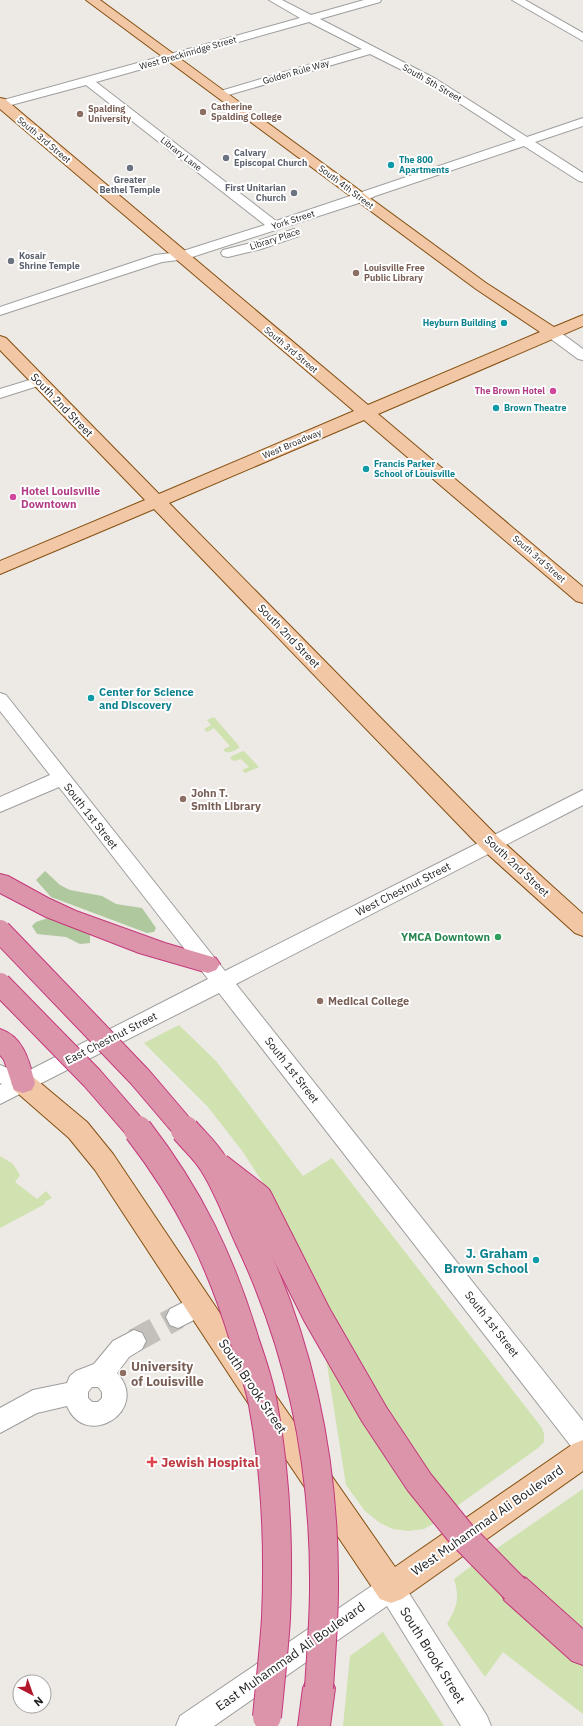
<svg xmlns="http://www.w3.org/2000/svg" width="583" height="1726" font-family="'IBM Plex Sans',sans-serif">
<rect width="100%" height="100%" fill="#ede9e4"/>
<g fill="#cfe2b0">
<path d="M214,717L239,746V748C233,751 228,755 223,750L230,746L214,728L207,732L204,729L211,725L207,720Z"/>
<polygon points="243,751 245,752 259,767 245,773 242,770 249,767 241,759 234,761 230,758 232,756"/>
<polygon points="179,1025 216,1061 303,1176 332,1158 542,1428 544,1434 544,1442 538,1448 457,1506 433,1477 386,1409 312,1279 276,1203 243,1152 208,1107 144,1043"/>
<polygon points="0,1156 13,1164 20,1175 15,1182 37,1199 46,1191 52,1198 44,1202 45,1204 0,1228"/>
<polygon points="325,1352 436,1522 424,1529 408,1531 393,1529 380,1523 365,1511 346,1485"/>
<polygon points="583,1489 583,1630 553,1605 496,1549"/>
<path d="M474,1564L583,1663V1714L503,1652L485,1677L447,1624C457,1607 460,1598 454,1579Z"/>
<polygon points="383,1632 444,1726 343,1726 350,1656"/>
</g>
<g fill="#afc89e">
<polygon points="45,871 60,885 70,890 102,896 116,904 142,908 156,928 154,932 147,933 51,897 36,880"/>
<polygon points="48,918 90,930 90,943 80,944 66,937 37,934 32,926 36,922"/>
</g>
<g fill="none" stroke-linecap="round" stroke-linejoin="round">
<polyline stroke="#c3c0bc" stroke-width="24" stroke-dasharray="24 12" stroke-linecap="butt" points="134,1341 178,1317"/>
<g stroke="#9e9e9e" stroke-width="2">
<g id="minor">
<path d="M269,0H282L311,15L364,0H381L380,2L320,19L436,79L527,137L583,118V126L535,142L583,173V182L579,181L524,146L375,196L365,201L186,259L162,262L0,315V307L155,255L180,252L265,225L86,85L0,108V101L300,18ZM309,22L362,49L217,92L215,94L217,96H225L370,54L428,83L516,140L276,221L96,82Z"/>
<polygon points="512,0 525,0 583,33 583,41"/>
<polygon points="294,229 299,230 300,233 299,236 261,249 228,257 223,256 221,253 223,250 251,243"/>
<polygon points="552,329 557,330 583,349 583,360 578,359 547,336 545,333 547,330"/>
<polygon points="39,377 44,378 46,381 44,384 0,398 0,389"/>
<polygon points="0,693 6,695 225,971 583,790 583,805 236,984 583,1421 583,1453 574,1450 219,993 0,1104 0,1085 2,1084 0,1083 0,1065 22,1074 208,979 59,787 0,812 0,797 50,775 0,711"/>
<polygon points="198,1295 206,1298 210,1306 206,1314 178,1328 170,1325 166,1317 170,1309"/>
<path d="M134,1330L142,1333L146,1341L142,1349L129,1357L117,1373C151,1410 86,1451 67,1406L37,1413L0,1433V1408L33,1390L67,1383L70,1376L76,1371L94,1364L113,1341ZM92,1387H98L102,1392V1398L98,1402H92L88,1398V1392Z"/>
<polygon points="391,1575 400,1579 487,1716 491,1726 461,1726 387,1606 214,1726 176,1726 180,1716 382,1579"/>
</g>
</g>
<g stroke="#855011" stroke-width="2">
<g id="major">
<polygon points="86,0 100,0 486,283 554,327 583,315 583,326 378,414 583,587 583,603 576,601 364,420 169,503 499,838 583,914 583,936 575,933 483,850 154,509 0,574 0,561 145,500 0,350 0,336 6,338 159,494 354,411 0,109 0,98 5,99 368,405 540,332 476,289"/>
<polygon points="23,1073 32,1076 87,1122 113,1154 258,1370 395,1567 573,1444 583,1440 583,1471 402,1599 391,1603 380,1599 238,1388 95,1170 69,1138 14,1090 11,1083 14,1076"/>
</g>
</g>
<g stroke="#c4387a" stroke-width="2">
<g id="highway">
<polygon points="0,874 8,876 48,898 76,911 165,943 216,958 220,964 216,970 208,973 139,953 46,917 0,893"/>
<path d="M0,1029C24,1037 29,1061 35,1083L32,1090L23,1093L14,1090L4,1060L0,1055Z"/>
<polygon points="515,1574 526,1578 583,1629 583,1665 572,1661 504,1600 500,1589 504,1578"/>
<polygon points="319,1672 330,1677 335,1688 330,1726 298,1726 303,1688 308,1677"/>
</g>
</g>
<use href="#minor" fill="#fff" fill-rule="evenodd"/>
<use href="#major" fill="#f1c7a6" fill-rule="evenodd"/>
<use href="#highway" fill="#dc94ab" fill-rule="evenodd"/>
<g stroke="#c4387a" stroke-width="24" stroke-linecap="butt">
<g id="highway-bridge-far1">
<polyline points="0,931 140,1077 186,1131"/>
<polyline points="0,984 92,1078 138,1131"/>
</g>
</g>
<g stroke="#c4387a" stroke-width="30" stroke-linecap="butt">
<g id="highway-bridge">
<path d="M138,1130C189,1196 221,1261 245,1342C252,1362 259,1383 263,1404C276,1474 279,1547 276,1618C274,1651 270,1684 267,1717"/>
<path d="M185,1130C194,1141 207,1152 214,1165C228,1187 238,1215 249,1239C301,1348 325,1467 324,1588C324,1621 321,1655 319,1688"/>
<polyline points="218,1167 258,1198 317,1315 374,1414 419,1482 461,1534 515,1589"/>
</g>
</g>
<use href="#highway-bridge-far1" stroke="#dc94ab" stroke-width="22"/>
<use href="#highway-bridge" stroke="#dc94ab" stroke-width="28"/>
</g>
<g fill="#8d6e63" stroke="#fff" stroke-width="1.5">
<circle cx="203" cy="112" r="4"/>
<circle cx="80" cy="114" r="4"/>
<circle cx="356" cy="273" r="4"/>
<circle cx="183" cy="799" r="4"/>
<circle cx="320" cy="1001" r="4"/>
<circle cx="123" cy="1373" r="4"/>
</g>
<g fill="#6b7280" stroke="#fff" stroke-width="1.5">
<circle cx="226" cy="158" r="4"/>
<circle cx="130" cy="168" r="4"/>
<circle cx="294" cy="193" r="4"/>
<circle cx="11" cy="261" r="4"/>
</g>
<g fill="#0f9aa8" stroke="#fff" stroke-width="1.5">
<circle cx="391" cy="165" r="4"/>
<circle cx="504" cy="323" r="4"/>
<circle cx="496" cy="408" r="4"/>
<circle cx="366" cy="469" r="4"/>
<circle cx="91" cy="698" r="4"/>
<circle cx="536" cy="1260" r="4"/>
</g>
<g fill="#d1479c" stroke="#fff" stroke-width="1.5">
<circle cx="553" cy="391" r="4"/>
<circle cx="13" cy="497" r="4"/>
</g>
<circle fill="#2e9e5b" stroke="#fff" stroke-width="1.5" cx="498" cy="937" r="4"/>
<path fill="#e0444e" stroke="#fff" stroke-width="1.5" d="M150 1456h4v4h4v4h-4v4h-4v-4h-4v-4h4z"/>
<g text-anchor="middle" stroke-width="4" stroke-linejoin="round" paint-order="stroke">
<g font-size="9" fill="#1d1d1d" stroke="#fff">
<text transform="translate(188 53) rotate(-16)" y="3">West Breckinridge Street</text>
<text transform="translate(296 72) rotate(-16)" y="3">Golden Rule Way</text>
<text transform="translate(432 83) rotate(30)" y="3">South 5th Street</text>
<text transform="translate(44 140) rotate(40)" y="3">South 3rd Street</text>
<text transform="translate(181 154) rotate(38)" y="3">Library Lane</text>
<text transform="translate(346 187) rotate(37)" y="3">South 4th Street</text>
<text transform="translate(293 220) rotate(-18)" y="3">York Street</text>
<text transform="translate(275 239) rotate(-18)" y="3">Library Place</text>
<text transform="translate(291 350) rotate(40)" y="3">South 3rd Street</text>
<text transform="translate(292 444) rotate(-23)" y="3">West Broadway</text>
<text transform="translate(539 559) rotate(41)" y="3">South 3rd Street</text>
</g>
<g font-size="9" font-weight="bold" fill="#785e54" stroke="#fff" text-anchor="start">
<text x="211" y="110">Catherine<tspan x="211" dy="10">Spalding College</tspan></text>
<text x="88" y="112">Spalding<tspan x="88" dy="10">University</tspan></text>
<text x="364" y="271">Louisville Free<tspan x="364" dy="10">Public Library</tspan></text>
</g>
<g font-size="9" font-weight="bold" fill="#5b616d" stroke="#fff" text-anchor="start">
<text x="234" y="156">Calvary<tspan x="234" dy="10">Episcopal Church</tspan></text>
<text x="130" y="183" text-anchor="middle">Greater<tspan x="130" dy="10">Bethel Temple</tspan></text>
<text x="286" y="191" text-anchor="end">First Unitarian<tspan x="286" dy="10">Church</tspan></text>
<text x="19" y="259">Kosair<tspan x="19" dy="10">Shrine Temple</tspan></text>
</g>
<g font-size="9" font-weight="bold" fill="#0d838f" stroke="#fff" text-anchor="start">
<text x="399" y="163">The 800<tspan x="399" dy="10">Apartments</tspan></text>
<text x="496" y="326" text-anchor="end">Heyburn Building</text>
<text x="504" y="411">Brown Theatre</text>
<text x="374" y="467">Francis Parker<tspan x="374" dy="10">School of Louisville</tspan></text>
</g>
<g font-size="9" font-weight="bold" fill="#b23c85" stroke="#fff" text-anchor="end">
<text x="545" y="394">The Brown Hotel</text>
</g>
<g font-size="11" fill="#1d1d1d" stroke="#fff">
<text transform="translate(62 405) rotate(46)" y="4">South 2nd Street</text>
<text transform="translate(289 636) rotate(46)" y="4">South 2nd Street</text>
<text transform="translate(91 816) rotate(52)" y="4">South 1st Street</text>
<text transform="translate(517 866) rotate(43)" y="4">South 2nd Street</text>
<text transform="translate(403 889) rotate(-27)" y="4">West Chestnut Street</text>
<text transform="translate(111 1038) rotate(-27)" y="4">East Chestnut Street</text>
<text transform="translate(292 1070) rotate(52)" y="4">South 1st Street</text>
<text transform="translate(492 1324) rotate(52)" y="4">South 1st Street</text>
</g>
<g font-size="11" font-weight="bold" fill="#b23c85" stroke="#fff" text-anchor="start">
<text x="21" y="495">Hotel Louisville<tspan x="21" dy="13">Downtown</tspan></text>
</g>
<g font-size="11" font-weight="bold" fill="#0d838f" stroke="#fff" text-anchor="start">
<text x="99" y="696">Center for Science<tspan x="99" dy="13">and Discovery</tspan></text>
</g>
<g font-size="11" font-weight="bold" fill="#785e54" stroke="#fff" text-anchor="start">
<text x="191" y="797">John T.<tspan x="191" dy="13">Smith Library</tspan></text>
<text x="328" y="1005">Medical College</text>
</g>
<g font-size="11" font-weight="bold" fill="#27864d" stroke="#fff" text-anchor="end">
<text x="490" y="941">YMCA Downtown</text>
</g>
<g font-size="13" font-weight="bold" fill="#0d838f" stroke="#fff" text-anchor="end">
<text x="528" y="1258">J. Graham<tspan x="528" dy="15">Brown School</tspan></text>
</g>
<g font-size="13" font-weight="bold" fill="#785e54" stroke="#fff" text-anchor="start">
<text x="131" y="1371">University<tspan x="131" dy="15">of Louisville</tspan></text>
</g>
<g font-size="13" fill="#1d1d1d" stroke="#fff">
<text transform="translate(253 1386) rotate(56)" y="5">South Brook Street</text>
<text transform="translate(487 1520) rotate(-35)" y="5">West Muhammad Ali Boulevard</text>
<text transform="translate(433 1655) rotate(58)" y="5">South Brook Street</text>
<text transform="translate(290 1656) rotate(-35)" y="5">East Muhammad Ali Boulevard</text>
</g>
<g font-size="13" font-weight="bold" fill="#be3a42" stroke="#fff" text-anchor="start">
<text x="161" y="1467">Jewish Hospital</text>
</g>
</g>
<g transform="translate(32 1694) rotate(139)"><circle r="19" fill="#ffffff" stroke="#a5a5a5"/>
<path d="M0-3L7 15L0 10L-7 15Z" fill="#b3172b"/>
<text y="-6" font-size="11" font-weight="bold" text-anchor="middle" fill="#1d1d1d">N</text>
</g>
</svg>
